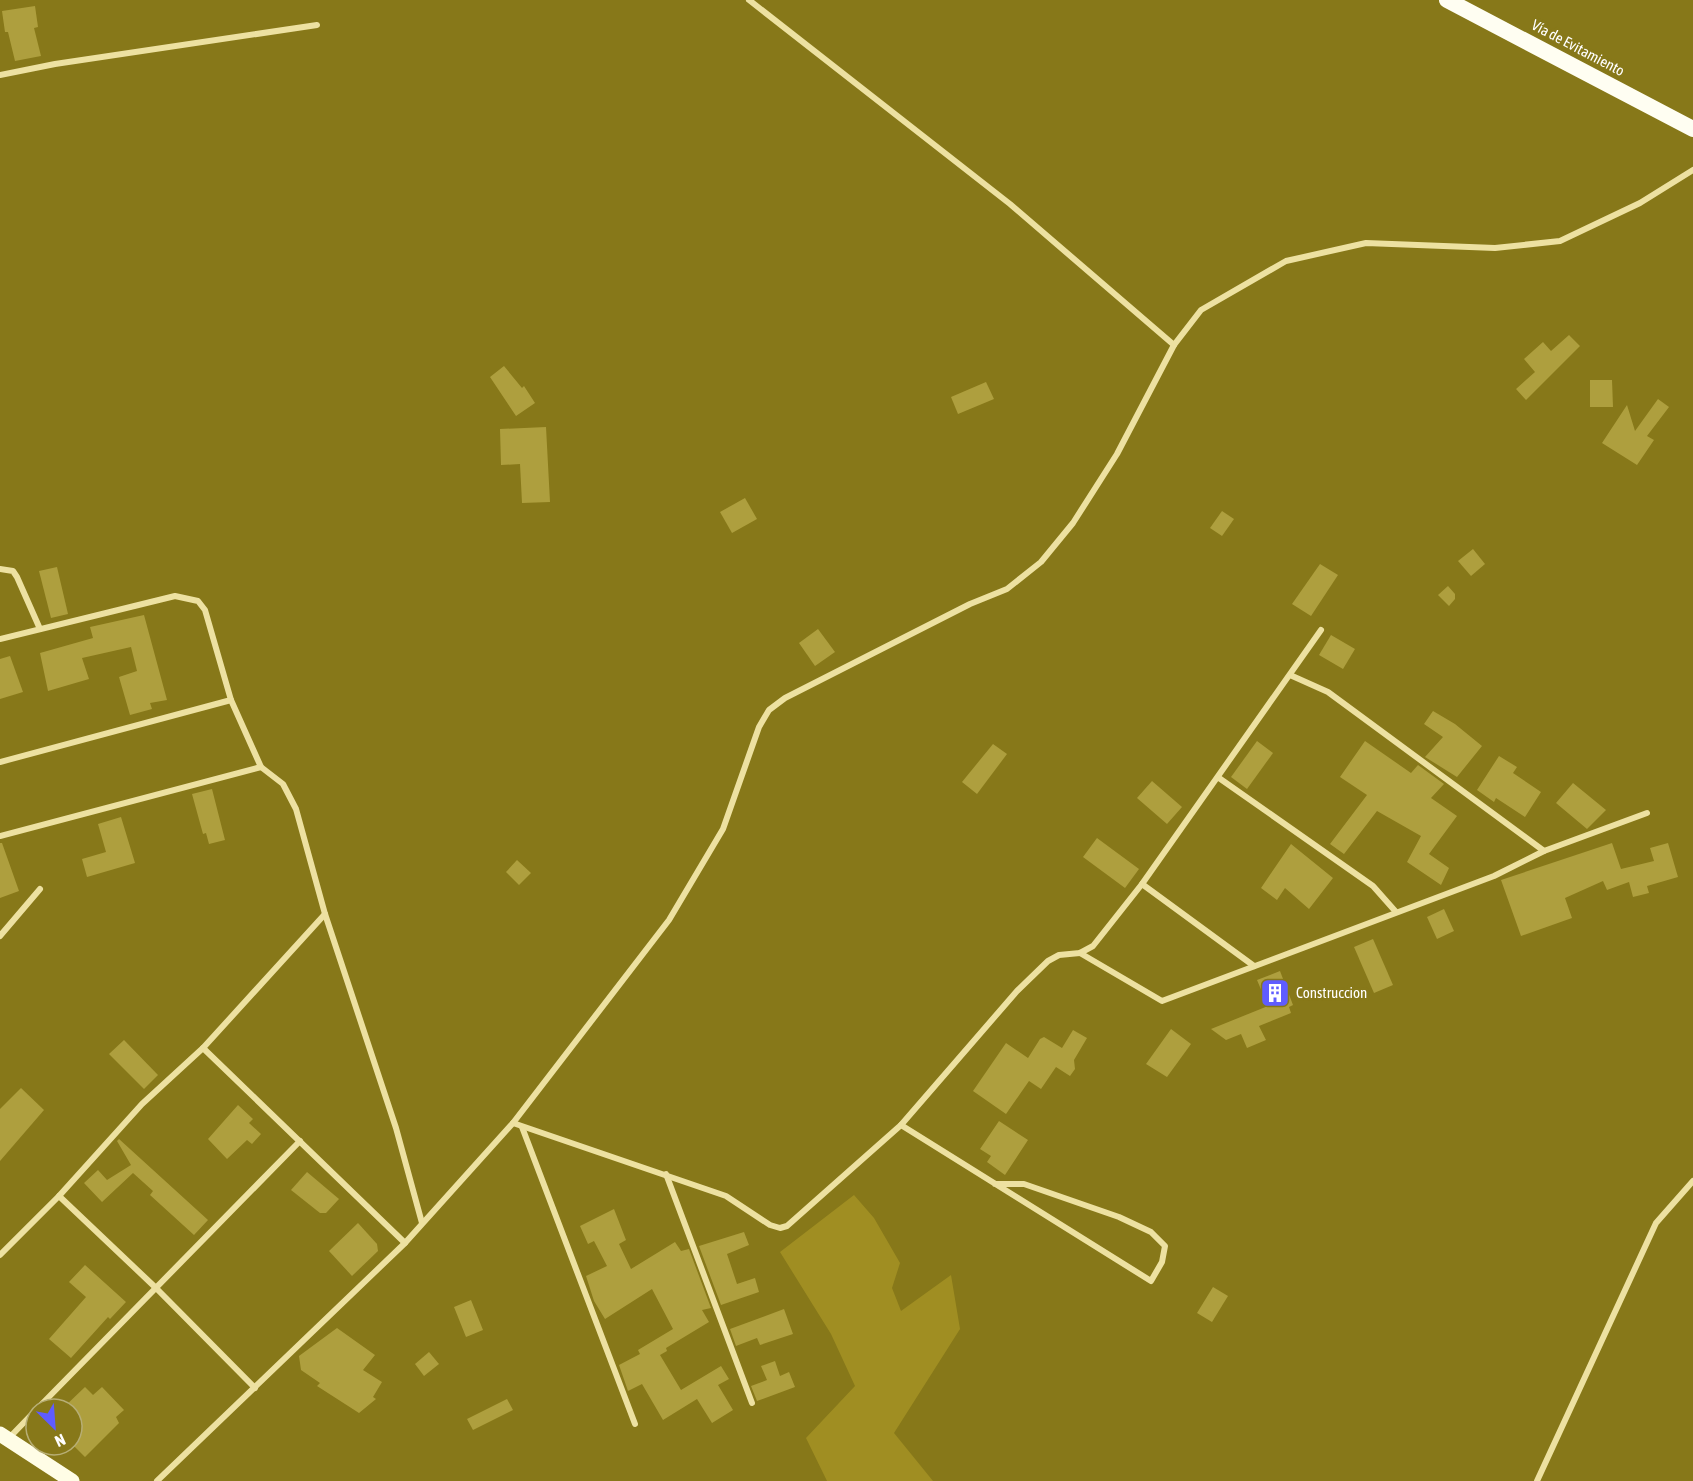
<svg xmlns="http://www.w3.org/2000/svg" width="1693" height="1481" font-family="'Asap Condensed',sans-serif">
<rect width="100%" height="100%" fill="#877819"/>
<polygon fill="#a08e22" points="854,1195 874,1218 900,1263 892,1288 901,1311 951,1275 960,1329 894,1433 933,1481 827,1481 806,1438 855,1386 831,1334 780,1252"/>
<g fill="#ae9f3e">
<polygon points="35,6 38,27 34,28 41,56 15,61 8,32 5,32 2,11"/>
<polygon points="1569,335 1580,346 1526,400 1516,389 1535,372 1524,359 1543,342 1551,351"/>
<polygon points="504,366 522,388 524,386 535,403 516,416 490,377"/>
<polygon points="1590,380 1612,380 1613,407 1590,407"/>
<polygon points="986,382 994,399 958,414 951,397"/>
<polygon points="1658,399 1669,407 1647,436 1654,440 1637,465 1602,443 1627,405 1635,431"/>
<polygon points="546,427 550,502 522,503 520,464 501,465 500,429"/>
<polygon points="745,498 757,519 732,533 720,512"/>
<polygon points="1222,511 1234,519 1222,536 1210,528"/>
<polygon points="1473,549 1485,564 1471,576 1458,561"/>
<polygon points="1320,564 1338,575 1311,616 1292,604"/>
<polygon points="57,567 68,614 51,618 39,571"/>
<polygon points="1448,586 1455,594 1455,599 1449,606 1438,595"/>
<polygon points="144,615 167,700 150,703 152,709 130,715 119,677 137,671 131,647 82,658 89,679 48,691 40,653 93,638 90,627"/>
<polygon points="818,629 835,652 815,666 799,643"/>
<polygon points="1331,635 1355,649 1343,669 1319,655"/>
<polygon points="10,656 23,692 0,699 0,659"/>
<polygon points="1433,711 1455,724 1482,746 1457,777 1425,757 1443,737 1424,724"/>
<polygon points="1257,741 1273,753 1247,789 1231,777"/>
<polygon points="1365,741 1411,773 1418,765 1444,784 1431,798 1457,816 1429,854 1449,868 1441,885 1407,862 1421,836 1377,811 1344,854 1330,844 1367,795 1340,777"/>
<polygon points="993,744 1007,754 977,794 962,782"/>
<polygon points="1499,756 1517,767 1513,773 1541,792 1525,817 1496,798 1494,802 1477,790"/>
<polygon points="1152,781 1182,807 1167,824 1137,798"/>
<polygon points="1573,783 1606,810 1587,829 1556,803"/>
<polygon points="212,789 225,840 209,844 206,833 203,834 192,794"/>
<polygon points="121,817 135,863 87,877 82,859 106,852 98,824"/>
<polygon points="1097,838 1139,869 1125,888 1083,857"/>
<polygon points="0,843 2,843 19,891 0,898"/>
<polygon points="1612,843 1621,869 1654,861 1650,848 1668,843 1678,877 1647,886 1649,893 1633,897 1629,882 1607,890 1603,881 1565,898 1572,918 1521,936 1501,880"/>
<polygon points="1291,844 1333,878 1309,909 1285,888 1277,900 1261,888"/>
<polygon points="517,860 531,873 519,885 506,872"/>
<polygon points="1444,909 1454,931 1437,939 1427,917"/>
<polygon points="1373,939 1393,985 1374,993 1354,947"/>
<polygon points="1280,971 1293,1005 1289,1007 1291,1013 1259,1026 1266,1040 1247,1048 1241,1034 1226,1040 1211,1029 1268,1006 1257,980"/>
<polygon points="1171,1029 1191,1044 1167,1077 1146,1064"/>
<polygon points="1073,1030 1087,1038 1074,1060 1075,1069 1070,1076 1056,1067 1041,1089 1029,1081 1006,1114 973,1091 1006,1043 1028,1058 1040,1039 1044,1037 1062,1048"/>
<polygon points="124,1040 158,1075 144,1089 109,1054"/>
<polygon points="21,1088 44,1110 0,1161 0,1109"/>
<polygon points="238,1105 253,1119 249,1123 261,1134 252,1144 247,1140 227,1159 208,1139"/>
<polygon points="999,1121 1028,1140 1005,1175 987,1162 991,1156 980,1149"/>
<polygon points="119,1139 208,1220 194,1235 150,1195 153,1191 133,1173 102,1202 84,1183 98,1170 107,1180 131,1165 117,1141"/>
<polygon points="307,1172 339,1199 326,1213 320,1213 291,1190"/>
<polygon points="614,1209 626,1240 619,1244 631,1269 675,1242 681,1251 689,1249 711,1308 702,1310 709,1322 666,1348 667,1351 660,1355 681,1390 721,1366 729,1379 718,1385 733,1410 712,1423 697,1399 663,1420 642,1384 628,1391 619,1365 640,1354 638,1350 673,1329 652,1289 605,1319 594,1301 586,1276 607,1266 594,1241 588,1244 580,1226"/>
<polygon points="358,1223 377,1244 378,1251 352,1276 329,1251"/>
<polygon points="744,1232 749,1245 727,1254 737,1284 755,1278 759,1292 721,1305 699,1246"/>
<polygon points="85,1265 126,1302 110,1319 108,1317 71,1358 49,1339 86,1297 69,1282"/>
<polygon points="1213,1287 1228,1296 1212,1322 1197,1313"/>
<polygon points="471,1300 483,1330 466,1337 454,1307"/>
<polygon points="784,1309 793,1334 760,1345 757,1338 736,1346 730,1329"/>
<polygon points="337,1328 375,1355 363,1370 382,1382 373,1397 376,1399 359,1413 317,1386 320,1383 301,1370 299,1356"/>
<polygon points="429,1352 439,1364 424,1376 415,1364"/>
<polygon points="775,1361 780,1376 789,1372 795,1387 757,1401 751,1386 767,1380 761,1366"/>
<polygon points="85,1387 93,1395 102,1387 124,1410 116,1417 119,1423 85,1457 72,1444 72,1409 62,1409"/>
<polygon points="507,1399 513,1410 473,1430 467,1419"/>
</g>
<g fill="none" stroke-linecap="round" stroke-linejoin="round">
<g stroke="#ede1a1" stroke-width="6">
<polyline points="749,0 1010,204 1174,345"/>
<polyline points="0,75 55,64 317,25"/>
<polyline points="0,569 13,571 17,577 40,629"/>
<polyline points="0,639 175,596 198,601 205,610 231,700 261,767 283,784 296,809 325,914 396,1128 422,1223"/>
<polyline points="1290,675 1328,692 1544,851 1647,813"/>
<polyline points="0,762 231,700"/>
<polyline points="1219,778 1373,886 1396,912"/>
<polyline points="0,836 261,767"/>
<polyline points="1142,884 1254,966"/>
<polyline points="0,936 40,889"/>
<polyline points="1080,953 1162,1001 1494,876 1544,851"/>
<polyline points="203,1048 405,1243"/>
<polyline points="513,1123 726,1196 770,1225 780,1228 787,1226 901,1125 1017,991 1048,961 1059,955 1080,953 1093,946 1142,884 1321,630"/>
<polyline points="901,1125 1151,1281 1162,1262 1165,1246 1151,1232 1119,1217 1024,1184 995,1184"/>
<polyline points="522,1127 635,1424"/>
<polyline points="666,1174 752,1403"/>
<polyline points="59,1196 156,1288 255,1388"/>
<polyline points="0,1255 59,1196 142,1104 203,1048 325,914"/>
<polyline points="37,1409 300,1141"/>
<polyline points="9,1438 36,1410"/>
<polyline points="157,1481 405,1243 513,1123 669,920 723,829 759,727 769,710 785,698 970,604 1007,589 1041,562 1073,523 1117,454 1174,345 1201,310 1286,261 1366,243 1495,248 1560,241 1640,203 1693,170"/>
<polyline points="1537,1481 1656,1223 1693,1181"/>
</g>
<polyline stroke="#fffde6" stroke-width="15" points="0,1434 72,1481"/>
<polyline stroke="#fffef2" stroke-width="16" points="1447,0 1693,129"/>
</g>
<defs>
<g id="building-square" transform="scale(1.5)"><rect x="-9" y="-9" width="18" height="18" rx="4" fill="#5f5cff" stroke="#877819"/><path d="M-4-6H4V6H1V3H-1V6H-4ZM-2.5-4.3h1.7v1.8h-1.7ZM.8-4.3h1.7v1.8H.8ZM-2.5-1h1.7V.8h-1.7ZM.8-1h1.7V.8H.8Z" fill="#fff"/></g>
</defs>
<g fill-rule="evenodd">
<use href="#building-square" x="1275" y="993"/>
</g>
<g text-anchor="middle" stroke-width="6" stroke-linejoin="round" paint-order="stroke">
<g font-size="15" fill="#fff" stroke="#877819">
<text transform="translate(1578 48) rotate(28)" y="5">Vía de Evitamiento</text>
</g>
<g font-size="15" fill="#fff" stroke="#877819" text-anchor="start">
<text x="1296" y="998">Construccion</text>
</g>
</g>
<g transform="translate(54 1427) rotate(155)"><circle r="28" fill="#877819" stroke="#b7ae75" stroke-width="1.5"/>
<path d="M0-4.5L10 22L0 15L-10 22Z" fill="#5f5cff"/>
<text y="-9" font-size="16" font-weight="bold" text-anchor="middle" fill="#ffffff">N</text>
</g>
</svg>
